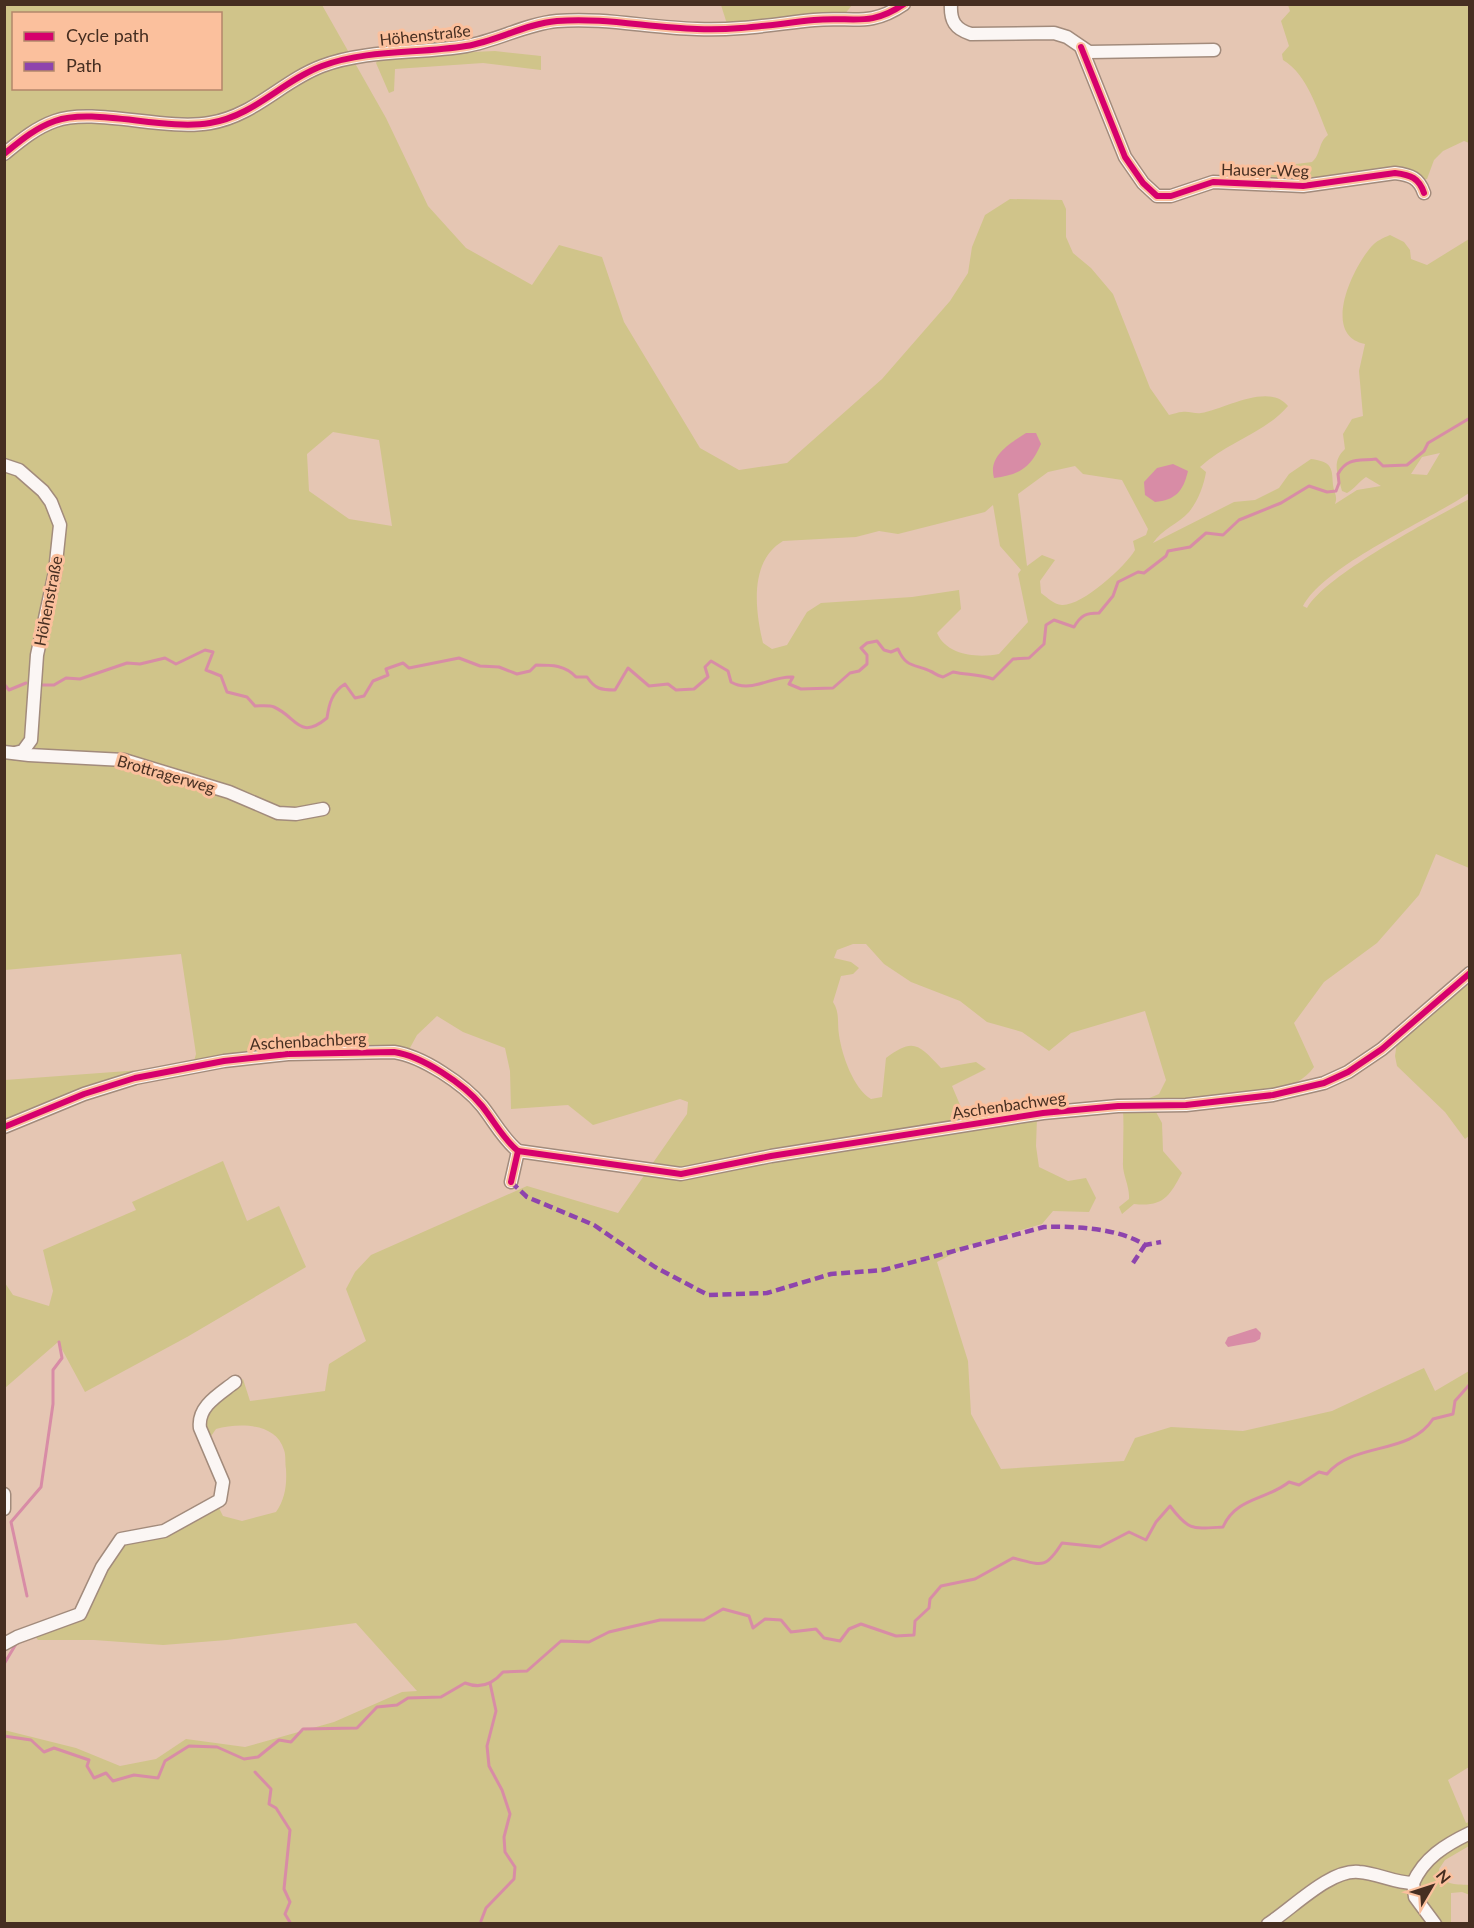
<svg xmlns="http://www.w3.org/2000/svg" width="1474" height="1928" font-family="Lato,sans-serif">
<rect width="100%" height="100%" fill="#e5c6b3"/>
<g fill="#d0c48a" fill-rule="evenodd">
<path d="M5,5H322L386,118L428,206L466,248L532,285L559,245L602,257L624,322L700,448L739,470L787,463L882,379L950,301L968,273L972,247L985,215L1010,199L1062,200L1066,209V237L1073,253L1091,268L1113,294L1150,388L1169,415C1174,414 1178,412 1182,412C1189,411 1195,414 1201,413C1225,409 1269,382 1288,406C1264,434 1227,442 1200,467L1206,472C1204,485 1198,501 1189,512C1178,524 1162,529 1153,543L1234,502L1255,500L1279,488L1289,474L1311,459C1332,462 1332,467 1333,485C1334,493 1338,496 1335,504L1357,490L1381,486L1366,477C1358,482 1356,488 1347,493L1342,491C1338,474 1331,462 1345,449L1343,434L1352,419L1363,416L1359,371L1365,344C1321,335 1352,269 1371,247C1376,241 1383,238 1390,235L1404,242L1410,250L1411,259L1427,265L1469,239V493C1428,521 1326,564 1303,606L1307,608C1327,574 1431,520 1469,499V868L1436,854L1419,895L1377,943L1324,982L1294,1023L1314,1067C1290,1103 1203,1098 1163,1100L1156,1112L1162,1123L1163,1151L1182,1173C1169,1197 1163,1207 1134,1204L1122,1214L1119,1207L1129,1199C1130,1186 1122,1174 1123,1162C1123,1144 1124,1127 1123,1109L1159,1094L1166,1080L1145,1011L1071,1033L1049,1051L1022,1032L987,1022L960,1001L911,982L884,964L866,944H853L837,950L834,958L851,962L859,968L853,974L841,976L833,1002C840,1013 837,1022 839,1035C842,1055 853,1088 871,1099L882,1097L886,1058C914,1037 919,1045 941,1068L976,1062L986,1069L952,1086L969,1126L1037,1117L1036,1146L1039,1167L1068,1181L1086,1178L1096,1198L1089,1212L1053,1211L1042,1224L970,1245L937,1262L968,1361L971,1414L1001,1469L1124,1461L1135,1438L1171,1427L1243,1431L1332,1411L1424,1368L1435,1391L1469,1371V1767L1448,1780L1466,1823L1469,1822V1846L1445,1860L1439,1869C1443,1886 1454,1884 1469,1885L1470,1895L1462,1892L1451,1893V1923H5L4,1730L76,1748L120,1766L156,1759L186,1739L245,1747L334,1722L402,1692L417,1691L356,1623L227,1640L163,1645L94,1640H38L32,1633L70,1620L121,1541L218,1506L223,1516L242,1521L276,1512C285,1499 287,1485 286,1469C285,1463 286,1455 284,1450C276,1422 238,1423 216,1429L209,1439L202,1417L224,1393L243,1379L250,1401L325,1391L329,1364L366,1341L346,1289L355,1272L371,1255L527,1186L618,1213L687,1114L688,1102L680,1099L593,1125L568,1105L511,1109L510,1071L505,1048L463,1032L437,1016L417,1035L405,1057L247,1061L128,1083L5,1131V1080L141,1070L194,1061L196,1054L181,954L5,970ZM14,14H220V88H14ZM333,432L379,440L392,526L349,519L309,491L307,454ZM1440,453L1427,475L1411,474L1422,457ZM1075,466L1083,474L1122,480L1148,529L1146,535L1133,541L1135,550C1125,567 1082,606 1062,605C1053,604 1048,598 1041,593L1040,581L1055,560L1042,555L1027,566L1018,494L1048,472ZM993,505L1000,546L1021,570L1018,574L1028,622L999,654C978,658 947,656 937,633L961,609L959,590L912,597L821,603L807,612L787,645L772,649L763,643C755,610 749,561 783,541L856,537L879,531L898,534L985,512Z"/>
<polygon points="721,5 852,5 845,14 727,24"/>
<path d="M1288,5H1469V143L1464,141L1443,151L1434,160L1427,179L1262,182L1256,169L1312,162C1321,155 1318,142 1328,135C1317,110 1308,75 1283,60L1282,54L1289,46L1281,21L1290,11Z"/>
<polygon points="470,49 472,52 495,51 541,56 541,70 483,63 395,69 394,91 389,93 376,63 378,59"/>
<polygon points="1469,977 1470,1135 1465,1139 1445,1112 1397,1066 1395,1056 1397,1042"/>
<polygon points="223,1161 247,1221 279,1206 306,1267 187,1337 85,1392 58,1342 5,1388 5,1283 13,1295 49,1306 53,1291 43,1250 136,1210 132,1202"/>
</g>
<g fill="#d88ca6">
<path d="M1026,433H1036L1041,444C1031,467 1020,475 994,478C988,456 1009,444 1026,433Z"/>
<path d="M1173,464L1188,471C1183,492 1175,500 1155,502L1145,495L1144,482L1157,468Z"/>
<polygon points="1256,1328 1261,1333 1260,1339 1255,1342 1228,1347 1225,1343 1228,1337"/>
</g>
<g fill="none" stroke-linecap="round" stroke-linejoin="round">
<g stroke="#d88ca6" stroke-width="3">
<polyline points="4,684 9,690 26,683"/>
<path d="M42,685H54L66,678L80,679L127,663L140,664L165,658L176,664L205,650L213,652L206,670L221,676L227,692L247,697L255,706C262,706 269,705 274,707C297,717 299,741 327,718C329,704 332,692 345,684L355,698L364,696L373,681L388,675L386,669L403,663L409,668L459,658L480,666L499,667L517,674L530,671L536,665C552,665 565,665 576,677H587C595,689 601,690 615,690L628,668L649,686L668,684L676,690L694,689L708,677L705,667L711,661L728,671L731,682C751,694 773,675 793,677L789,684L801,689L833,688L850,673L859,671L867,664V655L861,648L867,643L877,641L884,650L891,652L898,649C906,668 915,664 930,671C935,673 937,676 943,677L953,672C967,675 979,674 993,679L1013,659L1029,658L1044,644L1046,625L1054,620L1074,627C1081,615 1086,613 1099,613L1113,596L1118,582L1138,572L1144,573L1166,556L1168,551L1190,547L1206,533L1223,535L1239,520L1281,503L1309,486L1327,492L1336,491L1339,483L1338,474C1347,457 1359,461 1376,459L1383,466L1407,465L1424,451L1428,443L1470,418"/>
<polyline points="27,1596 11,1522 41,1487 53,1404 53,1370 62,1358 59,1342"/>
<polyline points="4,1664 16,1644"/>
<path d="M4,1736L31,1740L44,1752L54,1748L89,1760L87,1766L94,1778L106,1773L113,1781L134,1775L158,1778L165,1761L189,1746L217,1747L244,1759L258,1757L279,1740L291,1742L303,1729L357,1728L377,1707L397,1705L408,1698L441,1697L465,1683C480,1689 492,1685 503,1672L527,1671L561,1641L589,1642L609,1632L660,1620H704L723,1609L749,1616L753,1628L765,1619L781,1620L791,1632L816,1629L824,1638L840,1641L849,1629L861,1624L896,1636L914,1635L915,1621L929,1608L930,1599L941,1586L975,1579L1013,1558C1042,1565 1045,1570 1062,1543L1100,1547L1129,1532L1146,1540L1156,1522L1170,1506C1189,1531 1192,1529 1223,1527C1236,1497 1267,1500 1289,1482L1299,1485L1319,1472L1327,1474C1355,1441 1409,1456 1433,1419L1453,1414L1455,1401L1470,1384"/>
<polyline points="255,1772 271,1789 269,1804 276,1808 290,1830 284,1889 290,1902 285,1914 291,1924"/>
<polyline points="481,1921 486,1908 514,1879 515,1867 505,1852 504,1837 510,1814 502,1790 489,1766 487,1746 496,1711 490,1683"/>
</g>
<g stroke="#a28b7c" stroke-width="15">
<g id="minor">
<path d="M951,4C950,21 955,29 971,34L1054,33L1067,37L1089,52L1214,50"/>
<path d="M1081,47L1125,157L1143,183L1157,196H1171L1213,182L1303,186L1395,173C1411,175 1419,178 1424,193"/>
<path d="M4,154C20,141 35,128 55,121C93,107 164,131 210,123C254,116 282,81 322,66C368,49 418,54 466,46C497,41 525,24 557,21C604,17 650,28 697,29C737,31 775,24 814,20C852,16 869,28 904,4"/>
<polyline points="4,465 19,470 43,491 51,502 60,525 55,572 37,655 31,740 23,751 15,753"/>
<polyline points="4,752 29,755 124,760 229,792 278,813 296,814 323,809"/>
<path d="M4,1127L84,1094L135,1078L224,1061L288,1054L394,1052C422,1056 464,1084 482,1106C494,1121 503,1139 518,1151L511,1182"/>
<polyline points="518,1151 681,1174 771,1156 1043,1113 1118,1106 1186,1105 1273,1095 1324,1083 1348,1072 1382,1049 1470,973"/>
<polyline points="4,1494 4,1509"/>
<path d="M4,1644L17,1637L80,1614L102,1567L121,1539L164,1531L220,1500L223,1482L200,1428C197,1406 220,1394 235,1382"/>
<polyline points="1413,1883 1415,1897 1435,1924"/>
<path d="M1268,1924C1293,1908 1330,1869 1359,1872C1377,1873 1394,1883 1413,1883C1424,1858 1445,1845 1470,1833"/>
</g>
</g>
<use href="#minor" stroke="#fbf6f4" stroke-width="12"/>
<g stroke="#8e44ad" stroke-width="4.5" stroke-dasharray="9 4.5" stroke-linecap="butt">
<path d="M511,1182L527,1197L594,1225L655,1267L708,1295L767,1293L831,1274L883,1270L1044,1227C1076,1226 1118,1228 1145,1245L1161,1242"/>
<polyline points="1133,1263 1145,1245"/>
</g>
<g stroke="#fbc09d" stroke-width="10">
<g id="cycleway">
<path d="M1081,47L1125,157L1143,183L1157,196H1171L1213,182L1303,186L1395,173C1411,175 1419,178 1424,193"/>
<path d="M4,154C20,141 35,128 55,121C93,107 164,131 210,123C254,116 282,81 322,66C368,49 418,54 466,46C497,41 525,24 557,21C604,17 650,28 697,29C737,31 775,24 814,20C852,16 869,28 904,4"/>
<path d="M4,1127L84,1094L135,1078L224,1061L288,1054L394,1052C422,1056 464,1084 482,1106C494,1121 503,1139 518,1151L511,1182"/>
<polyline points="518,1151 681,1174 771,1156 1043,1113 1118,1106 1186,1105 1273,1095 1324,1083 1348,1072 1382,1049 1470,973"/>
</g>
</g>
<use href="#cycleway" stroke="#d6006c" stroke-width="6"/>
</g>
<g text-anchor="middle" stroke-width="6" stroke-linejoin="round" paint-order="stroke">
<g font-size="16" fill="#462e21" stroke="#fbc09d">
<text transform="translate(425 35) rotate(-6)" y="6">Höhenstraße</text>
<text transform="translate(1265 170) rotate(1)" y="6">Hauser-Weg</text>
<text transform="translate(48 601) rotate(-79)" y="6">Höhenstraße</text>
<text transform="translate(166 774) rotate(16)" y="6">Brottragerweg</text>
<text transform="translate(308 1041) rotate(-3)" y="6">Aschenbachberg</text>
<text transform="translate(1009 1105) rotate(-8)" y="6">Aschenbachweg</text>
</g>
</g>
<rect width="1474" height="1928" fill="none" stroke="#462e21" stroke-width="12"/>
<rect x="12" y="12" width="210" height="78" fill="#fbc09d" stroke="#b3866b" stroke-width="1.5"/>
<rect x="24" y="32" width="30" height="9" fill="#d6006c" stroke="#b3866b" stroke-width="1.5"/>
<text x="66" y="42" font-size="18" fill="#462e21">Cycle path</text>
<rect x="24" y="62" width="30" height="9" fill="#8e44ad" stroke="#b3866b" stroke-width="1.5"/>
<text x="66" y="72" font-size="18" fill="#462e21">Path</text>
<g transform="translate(1432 1886) rotate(51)" stroke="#fbc09d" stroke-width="4.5" paint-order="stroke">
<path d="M0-4.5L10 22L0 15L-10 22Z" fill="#462e21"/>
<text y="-9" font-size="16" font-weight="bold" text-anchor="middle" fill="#462e21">N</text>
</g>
</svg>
